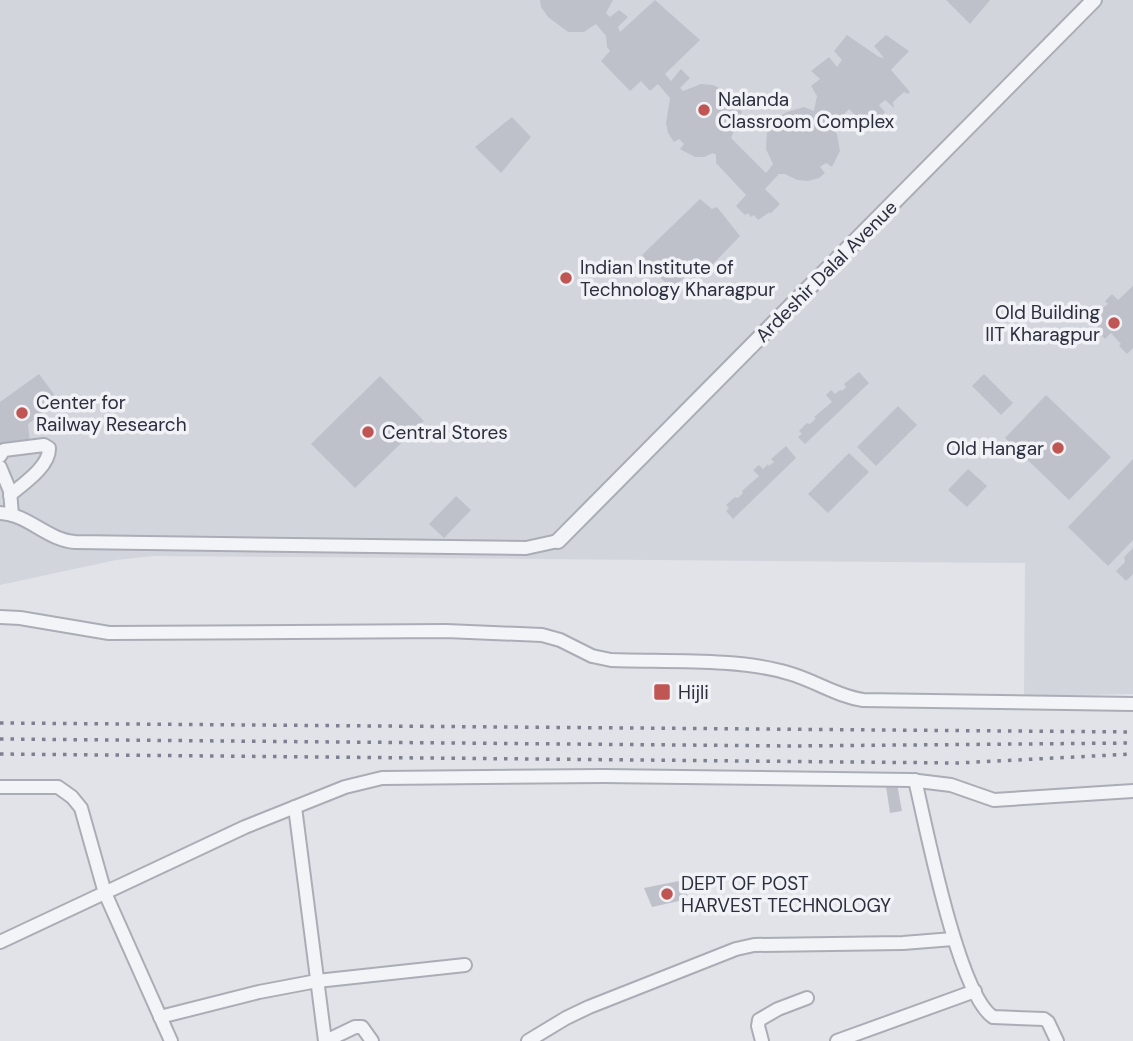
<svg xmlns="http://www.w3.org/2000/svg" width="1133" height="1041" font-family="'DM Sans',sans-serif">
<rect width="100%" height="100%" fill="#e1e3e8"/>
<polygon fill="#d3d5dd" points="0,0 1133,0 1133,694 1024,696 1025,563 153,556 116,560 0,585"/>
<g fill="#bfc1ca">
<polygon points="540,0 613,0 606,13 610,17 619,10 628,17 618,27 620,32 655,0 700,40 665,74 671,81 681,69 690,78 680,88 683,91 701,84 713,85 724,90 722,95 726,99 729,95 732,98 742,112 731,138 766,173 773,164 766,149 767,132 774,124 777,128 784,120 780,116 787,112 804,107 814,111 817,96 811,86 820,79 811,71 829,57 837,67 842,60 834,51 847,35 879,57 884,58 874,46 886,35 909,51 891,70 910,92 908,94 904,92 893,102 894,108 885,100 879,105 885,112 868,129 849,109 835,124 833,122 829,125 837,134 840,151 832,167 826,163 820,167 825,173 819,178 808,181 797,180 785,174 779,174 765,189 780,204 770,214 770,212 758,220 754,215 751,217 748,213 745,215 736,206 746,195 716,163 716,155 713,153 704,157 695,157 680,149 684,144 679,139 674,142 668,133 666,123 670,98 658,84 650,91 641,81 630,91 601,61 610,51 607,47 606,36 596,24 584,32 568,32 548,17 541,7"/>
<polygon points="946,0 990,0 970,24"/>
<polygon points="512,117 531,137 501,173 475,147"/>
<polygon points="700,199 712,209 717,207 740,236 709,268 702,260 671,290 642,255"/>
<polygon points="1133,286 1133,348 1127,354 1119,346 1121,344 1111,333 1105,339 1097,331 1100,329 1089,318 1108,304 1105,301 1112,294 1118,300"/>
<polygon points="859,372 869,383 805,444 798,437 802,434 799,431 807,423 810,424 816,418 814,417 832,402 826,395 831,390 835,394 840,390 842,391 846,387 844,384"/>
<polygon points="39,374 59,401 28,424 30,443 0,447 0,402"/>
<polygon points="984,374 1013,403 1001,415 972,386"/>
<polygon points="380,376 424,421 355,488 311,444"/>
<polygon points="1046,395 1111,457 1069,500 1005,438"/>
<polygon points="898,406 917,425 876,466 857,447"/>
<polygon points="786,446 796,458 733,519 726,511 729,508 726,505 735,497 738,498 743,493 742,491 759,476 753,470 759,465 763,469 768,464 769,466 774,462 771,459"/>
<polygon points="849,453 869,472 828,513 808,494"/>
<polygon points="1133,459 1133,540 1108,566 1068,527"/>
<polygon points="968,469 987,486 967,507 948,490"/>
<polygon points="456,496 471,510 444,538 429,524"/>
<polygon points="1133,548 1133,574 1126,581 1116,571 1125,562 1124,557"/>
<polygon points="897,784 902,811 890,813 886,786"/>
<polygon points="684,880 688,899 652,907 644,888"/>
</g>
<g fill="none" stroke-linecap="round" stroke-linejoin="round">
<g stroke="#aaadb5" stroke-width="16">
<g id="minor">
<path d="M0,456L4,450L44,445L49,448C50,466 23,484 10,495"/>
<polyline points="0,467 10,491 12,515"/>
<path d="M0,513C28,514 47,540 75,542L526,548L558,541"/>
<path d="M0,617L20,618L109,633L446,631L542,635L560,640L592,656L611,660C663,662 740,658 788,673C814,680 836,696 863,700L1133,704"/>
<path d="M915,780C926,826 958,994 993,1017L1044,1019L1048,1022L1057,1041"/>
<polyline points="0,787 58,787 72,797 81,808 105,893 171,1041"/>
<polyline points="295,807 325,1041"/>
<polyline points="0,942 245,827 345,787 382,778 603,776 910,780 951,785 994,800 1133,791"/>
<polyline points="160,1017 259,992 317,981 465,965"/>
<polyline points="326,1041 355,1027 362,1027 372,1041"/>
<polyline points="528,1041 566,1018 589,1007 736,949 754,945 903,943 953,939"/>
<polyline points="762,1041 758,1026 759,1020 778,1009 807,998"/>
<polyline points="837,1041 975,991"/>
</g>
</g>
<g stroke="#aaadb5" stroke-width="18">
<polyline id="tertiary" points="558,541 1094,0"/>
</g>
<use href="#minor" stroke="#f3f4f7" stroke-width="12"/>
<use href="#tertiary" stroke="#f3f4f7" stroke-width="14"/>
<g stroke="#7c8090" stroke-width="3.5" stroke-dasharray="3.5 7" stroke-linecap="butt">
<polyline points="0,723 1133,732"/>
<polyline points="0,739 793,746 1133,743"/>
<polyline points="0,754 958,763 1133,754"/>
</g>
</g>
<g fill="#c05653" stroke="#f0f2f6" stroke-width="2.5">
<circle cx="704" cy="110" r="7"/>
<circle cx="566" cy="278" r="7"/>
<circle cx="1114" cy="323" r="7"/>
<circle cx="22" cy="413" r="7"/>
<circle cx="368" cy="432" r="7"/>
<circle cx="1058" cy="448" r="7"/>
<rect x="653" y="683" width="18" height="18" rx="3.5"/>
<circle cx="667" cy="894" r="7"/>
</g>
<g text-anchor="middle" stroke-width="7" stroke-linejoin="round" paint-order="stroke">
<g font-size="19" fill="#2b2f3e" stroke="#f0f2f6" text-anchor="start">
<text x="718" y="106">Nalanda<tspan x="718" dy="22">Classroom Complex</tspan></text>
<text x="580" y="274">Indian Institute of<tspan x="580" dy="22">Technology Kharagpur</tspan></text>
<text x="1100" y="319" text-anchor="end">Old Building<tspan x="1100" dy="22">IIT Kharagpur</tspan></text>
<text x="36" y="409">Center for<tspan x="36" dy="22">Railway Research</tspan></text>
<text x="382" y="439">Central Stores</text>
<text x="1044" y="455" text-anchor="end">Old Hangar</text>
<text x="678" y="699">Hijli</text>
<text x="681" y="890">DEPT OF POST<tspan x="681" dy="22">HARVEST TECHNOLOGY</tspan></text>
</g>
<g font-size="19" fill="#2b2f3e" stroke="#f0f2f6">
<text transform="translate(826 271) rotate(-45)" y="7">Ardeshir Dalal Avenue</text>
</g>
</g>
</svg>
